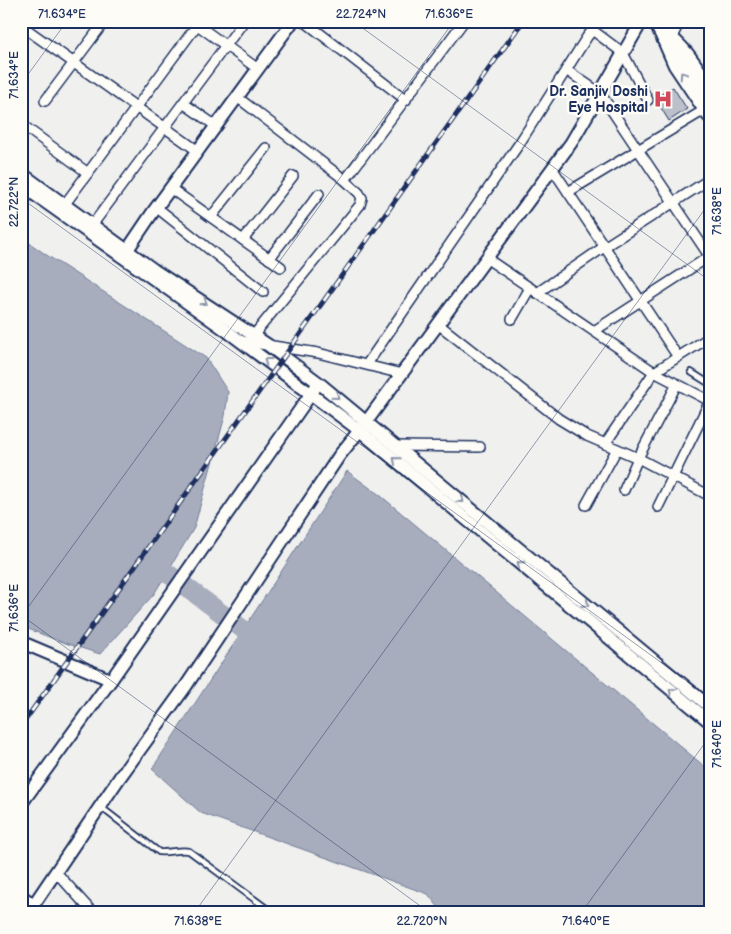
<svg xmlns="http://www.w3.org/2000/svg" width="731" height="934" font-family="'Balsamiq Sans',sans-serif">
<rect width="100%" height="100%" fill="#f0f0ee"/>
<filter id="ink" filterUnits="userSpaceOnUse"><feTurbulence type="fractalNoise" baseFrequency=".02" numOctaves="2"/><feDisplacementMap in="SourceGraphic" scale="10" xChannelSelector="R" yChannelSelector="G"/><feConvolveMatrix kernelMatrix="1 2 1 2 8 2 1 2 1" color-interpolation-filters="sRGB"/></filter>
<g filter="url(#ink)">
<g fill="#a7adbd" stroke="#6f7b97">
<polygon points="21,237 48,256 206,358 228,392 225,416 194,528 154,594 100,654 59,641 21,626"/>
<polygon points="347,471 381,496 710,771 710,913 443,913 428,894 201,813 152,769"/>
</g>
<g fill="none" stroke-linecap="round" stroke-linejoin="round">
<polyline stroke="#a7adbd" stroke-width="19" points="147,558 263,644"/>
</g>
<polygon fill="#bbc0ca" stroke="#1b2f5e" points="673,87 687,109 669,121 655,98"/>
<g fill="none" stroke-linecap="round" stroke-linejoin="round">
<g stroke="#1b2f5e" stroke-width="8">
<g id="service">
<polyline points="691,372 710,384"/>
<path d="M102,808L159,852C170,853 179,849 189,851L273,913"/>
</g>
</g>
<g stroke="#1b2f5e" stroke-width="12">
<g id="minor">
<polyline points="192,21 258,69"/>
<polyline points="304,21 406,100"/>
<polyline points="22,26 198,151"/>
<polyline points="671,39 680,21"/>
<polyline points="566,70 600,93 710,257"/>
<polyline points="237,97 345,180 359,193 362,198 360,205 253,336"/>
<polyline points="45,101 105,21"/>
<polyline points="183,103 216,126"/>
<polyline points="21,124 88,173"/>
<polyline points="552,168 678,357"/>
<polyline points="345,180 464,21"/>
<polyline points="170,188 281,267"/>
<polyline points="568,192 706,109"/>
<polyline points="65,204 200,21"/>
<polyline points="156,207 263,292"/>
<polyline points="211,217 266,148"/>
<polyline points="93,224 244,21"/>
<polyline points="243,240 293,176"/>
<polyline points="486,258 654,372 710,401"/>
<polyline points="269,259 319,194"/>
<polyline points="537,293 604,247 710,179"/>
<polyline points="512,319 530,288"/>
<polyline points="438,324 559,419 587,436 638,458 710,496"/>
<polyline points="594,331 710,256"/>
<polyline points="241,341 318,353 402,374"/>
<polyline points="367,364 519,144 587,37 591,32 595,32 623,53 648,100"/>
<polyline points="605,444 654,372 710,337"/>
<polyline points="397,446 480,447"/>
<polyline points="624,490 638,458 677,384"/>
<polyline points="586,505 617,449"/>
<polyline points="658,507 710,401"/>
<polyline points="56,872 93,913"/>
</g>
</g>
<g stroke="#1b2f5e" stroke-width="15">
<g id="tertiary">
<polyline points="21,173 154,270 268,345 319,383 710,707"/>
<polyline points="21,185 227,331 359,430 710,722"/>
<polyline points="124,255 153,212 293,21"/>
<polyline points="21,642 111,680"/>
<polyline points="21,804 111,680 315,388"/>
<polyline points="21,896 34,905"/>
<polyline points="28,913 120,777 186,686 339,456 367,421 571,143 642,21"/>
</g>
</g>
<g stroke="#1b2f5e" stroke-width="19">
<g id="trunk">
<polyline points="655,21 662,32 676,64 710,115"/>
<path d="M662,32C686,50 694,66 710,90"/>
</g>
</g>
<use href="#service" stroke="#fdfcf7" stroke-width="4.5"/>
<use href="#minor" stroke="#fdfcf7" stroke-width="9"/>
<use href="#tertiary" stroke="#fdfcf7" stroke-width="11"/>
<use href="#trunk" stroke="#fdfcf7" stroke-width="15"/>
<g stroke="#1b2f5e" stroke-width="5">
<polyline id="rail" points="21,726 523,21"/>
</g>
<use href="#rail" stroke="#fdfcf7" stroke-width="3" stroke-dasharray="9" stroke-linecap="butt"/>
</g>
<defs><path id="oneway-chevron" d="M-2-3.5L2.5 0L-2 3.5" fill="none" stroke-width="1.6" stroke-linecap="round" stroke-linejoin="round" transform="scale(1.25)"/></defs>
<g stroke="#8c96aa">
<use href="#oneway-chevron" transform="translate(683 75) rotate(-124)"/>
<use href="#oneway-chevron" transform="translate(204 302) rotate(33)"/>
<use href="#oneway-chevron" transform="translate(267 361) rotate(-143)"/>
<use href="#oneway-chevron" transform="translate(336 396) rotate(39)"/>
<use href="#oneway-chevron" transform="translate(396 460) rotate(-140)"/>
<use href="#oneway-chevron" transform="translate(461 500) rotate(40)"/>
<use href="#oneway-chevron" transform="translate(520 564) rotate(-140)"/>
<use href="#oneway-chevron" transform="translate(586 604) rotate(40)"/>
<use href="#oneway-chevron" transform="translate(672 691) rotate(-140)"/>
</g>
</g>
<path fill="none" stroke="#1b2f5e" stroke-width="1" stroke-opacity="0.45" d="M353,21L710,281M21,84L67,21M21,198L710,698M21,615L430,913M21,617L454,21M194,913L710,202M581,913L710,736"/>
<defs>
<g id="hospital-bare" transform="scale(1.5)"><path d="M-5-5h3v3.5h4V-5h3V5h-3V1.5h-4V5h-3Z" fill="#d1495b" stroke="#fdfcf7" stroke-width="2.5" paint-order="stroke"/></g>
</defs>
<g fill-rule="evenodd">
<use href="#hospital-bare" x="663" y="99"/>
</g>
<g text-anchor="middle" stroke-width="5" stroke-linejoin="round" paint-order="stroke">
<g font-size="14" font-weight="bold" fill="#1b2f5e" stroke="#fdfcf7" text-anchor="end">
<text x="648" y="96">Dr. Sanjiv Doshi<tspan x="648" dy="16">Eye Hospital</tspan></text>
</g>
</g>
<rect width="731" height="934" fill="none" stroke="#fdfcf7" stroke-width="55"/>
<rect x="28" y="28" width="676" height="878" fill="none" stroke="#1b2f5e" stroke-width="2"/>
<g font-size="12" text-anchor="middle" fill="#1b2f5e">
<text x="62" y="18">71.634°E</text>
<text x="361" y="18">22.724°N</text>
<text x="449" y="18">71.636°E</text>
<text transform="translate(14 75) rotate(-90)" y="4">71.634°E</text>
<text transform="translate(14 202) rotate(-90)" y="4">22.722°N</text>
<text transform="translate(717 211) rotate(-90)" y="4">71.638°E</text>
<text transform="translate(14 608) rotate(-90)" y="4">71.636°E</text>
<text transform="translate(717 744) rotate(-90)" y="4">71.640°E</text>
<text x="198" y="925">71.638°E</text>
<text x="422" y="925">22.720°N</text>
<text x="586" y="925">71.640°E</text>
</g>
</svg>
